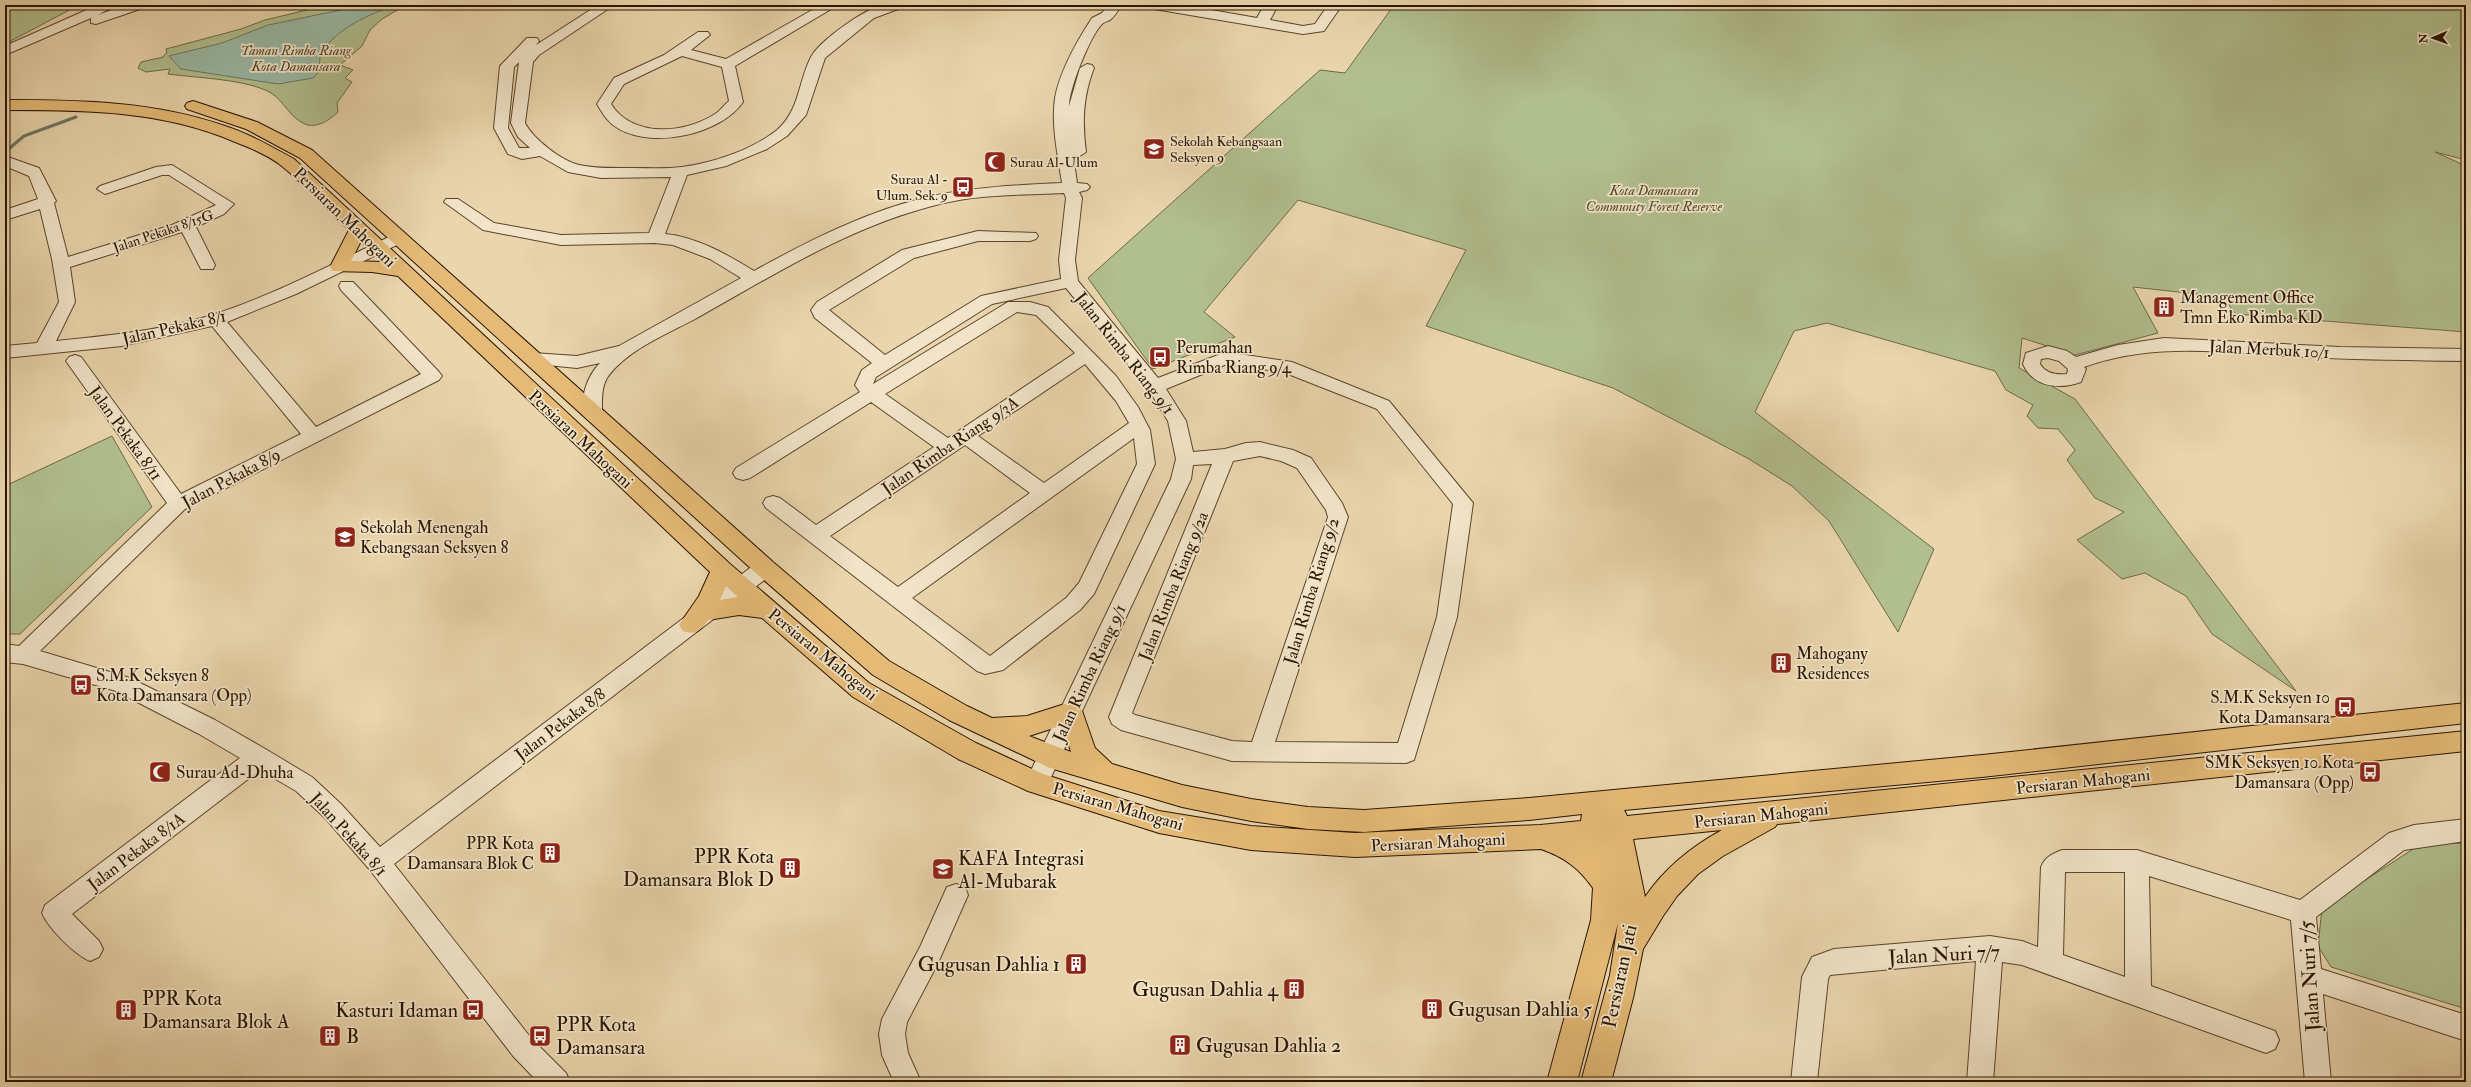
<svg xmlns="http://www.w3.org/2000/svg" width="2471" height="1087" font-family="'IM FELL Double Pica',serif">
<rect width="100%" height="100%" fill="#ead5ac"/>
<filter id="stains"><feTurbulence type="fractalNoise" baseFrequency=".005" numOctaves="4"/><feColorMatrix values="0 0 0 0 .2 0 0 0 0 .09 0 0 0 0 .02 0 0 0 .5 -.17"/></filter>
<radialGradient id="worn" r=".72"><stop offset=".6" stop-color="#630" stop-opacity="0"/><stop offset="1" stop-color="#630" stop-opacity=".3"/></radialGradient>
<g fill="#b1be8e" stroke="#6e6a47">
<polygon points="18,5 79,5 5,44 5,13"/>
<path d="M328,5H406L382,19L370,30L362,46L340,65L353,70L345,78L352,82L337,103L338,112C330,120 316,129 305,124C290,118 284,101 271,93C247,79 197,78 168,74L170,69L146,72L138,68L141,62L163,57L167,52L166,49L241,29L265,20Z"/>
<polygon points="1394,5 2466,5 2466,160 2435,152 2466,166 2466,332 2235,314 2224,297 2133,287 2158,333 2075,355 2022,338 2019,368 2075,399 2296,691 2212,634 2186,596 2145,573 2122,579 2077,540 2124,512 2095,498 2067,460 2075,450 2058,429 2038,428 2027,416 2033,405 2006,390 1995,371 1827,323 1794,331 1755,412 1934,549 1898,632 1829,521 1792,486 1749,459 1613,388 1426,326 1466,250 1298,200 1204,312 1235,337 1153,369 1088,278 1320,70 1345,73"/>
<polygon points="112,436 152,507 20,634 5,634 5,486"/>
<polygon points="2466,843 2466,1009 2331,967 2318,946 2322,908 2421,844"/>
</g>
<path fill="#99b9a5" stroke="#6d7763" d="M365,5H396C370,14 336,28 321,54C319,58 320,67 319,72L313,78L278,84L181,69L169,56L222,43L268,25Z"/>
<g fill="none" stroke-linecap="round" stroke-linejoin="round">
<polyline stroke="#6d7763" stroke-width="3" points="5,152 24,136 76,117"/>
<g stroke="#5a452b" stroke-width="2">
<g id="minor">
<polygon points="98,5 116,5 98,15 125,5 145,5 143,8 96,24 91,23 91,18 5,55 5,46"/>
<path d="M598,5H614L539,55L533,62L525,123C533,139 562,161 579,165C597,169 615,168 633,168C649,168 666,169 682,167C713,163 752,150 777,130C800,110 798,82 811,57C819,41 867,7 884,5C890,4 897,5 903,5L901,8L874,18L825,58L806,115L787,136L767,149L726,166L687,175L665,234C697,237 726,254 754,271C810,240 869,210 932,196C975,187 1018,185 1062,183C1058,156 1051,126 1055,98C1060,71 1077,41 1092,18L1102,13L1108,5H1122C1118,10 1115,16 1110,20C1108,21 1104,22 1102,24C1090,36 1069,89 1069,106L1080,68L1087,64L1092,65L1094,68C1083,96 1082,122 1086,152L1078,157L1073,155L1077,183L1087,184L1090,187L1087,190L1079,192L1082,198L1075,260L1078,281L1158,378L1226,352L1292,362L1389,401L1473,503L1457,617L1414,760L1406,763L1232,761L1121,730L1112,724L1109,717L1212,464L1193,465L1191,479L1045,790L1037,793L1029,790L1025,783L1171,479L1176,459L1168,421L1149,390L1066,288L992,304L876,377L873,384L1008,302H1030L1048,307L1116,376L1138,407L1150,430L1155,464L1094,594L1080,610L1003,670L985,674L977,671L766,508L763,503L766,498L773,496L780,498L816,525L934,447L871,402L750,478L743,480L736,478L733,473L736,468L860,392L855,385L862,370L872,363L815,318L811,310L817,302L902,250L978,231L1036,233L1038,236L1036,239L1030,241H978L914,258L829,310L885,355L981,296L1061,279L1059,260L1066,198L1064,193C1020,195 974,194 932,206C845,229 772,276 695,319C665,335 631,348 609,375C601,385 602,401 602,413L599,417L593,419L587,417C577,401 588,375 600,363L577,368L527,363L524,359L527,355L533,353L577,356L619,346L741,278L710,259L673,245L655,243L561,245L483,230L444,202L446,199H458L494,223L561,235L649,233L671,177L601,178L568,172L540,156L522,159L508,154L494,128L500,66L527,38H537L539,41L536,45ZM519,62L511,123L518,137L530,148H519L508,128L514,67ZM1017,312L1036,315L1075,353L948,438L885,394ZM1085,364L1116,401L1129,423L1044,483L978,436ZM1227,364L1283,372L1377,409L1453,504L1437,617L1398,743L1275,742L1348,517L1342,503L1311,458L1293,450L1260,442L1246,443L1225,449L1193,452L1186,421L1166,389ZM1134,438L1137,464L1079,583L1066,598L990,656L912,598ZM965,445L1030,493L898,587L830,536ZM1260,456L1281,461L1297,468L1326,510L1328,517L1252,742L1232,741L1135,715L1132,713L1233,461Z"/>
<path d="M821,5H838L735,66L743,102C721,134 654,149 619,129C608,123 603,114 597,104L614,78L664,55L698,32H708L710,35L691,50L726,59ZM682,56L722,67L729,101C724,105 720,111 715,114C684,134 633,138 611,104L624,84Z"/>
<polygon points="1147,5 1183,5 1257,18 1264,5 1278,5 1270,20 1303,26 1315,24 1328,5 1342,5 1324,31 1303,34 1154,9"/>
<path d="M5,156L39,168L56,201L54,203L68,257L172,225L216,205L169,175H162L105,194L97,189L100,186L156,167L172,165L234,204L224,214L196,227L215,265L213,269H201L182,232L70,267L75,302L56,341C106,336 165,330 212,315C275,295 334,263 393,235H405L407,238L405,241L296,294L227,322L316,427L421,374L341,290L339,286L341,282H353L439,372L442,376L439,380L185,509L40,651L130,678L215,720L267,750L312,777L341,804L380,847L758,562L765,560L772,562L775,568L772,574L394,864L531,1038L566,1073L570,1082H538L513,1056L370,870L325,818L296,791L260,770L72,914L99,941L103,949L99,957L90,961C75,955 48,928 42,913L45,905L240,758L199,734L116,691L23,664L5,662V644L19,646L167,503L66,361L69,357L75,355L81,357L181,494L301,434L212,326L122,346L5,358V346L37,343L59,302L52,259L40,209L5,220V210L38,199L29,176L5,166Z"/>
<path d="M2164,338L2340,347L2466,349V361C2412,360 2358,360 2305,357C2231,353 2155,341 2084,367L2086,369L2081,382C2059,390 2033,387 2023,364L2026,353L2048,346L2067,351L2076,357L2118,345ZM2048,358L2059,361L2068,369L2067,374C2057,375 2046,374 2040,364L2041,359Z"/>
<path d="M2466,819V841L2404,850L2316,917L2321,969L2466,1015V1041L2323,994L2331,1082H2305L2291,920L2149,876L2151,986L2275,1031L2279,1040L2275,1049L2266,1053L2022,965L2002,962L1993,1082H1967L1976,961L1830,975L1828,979L1817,1082H1791L1802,977L1812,957L1834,949L1990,936L2022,941L2038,947L2041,867C2045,857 2052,854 2062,850H2137L2300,900L2389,833L2414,825ZM2065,872H2125V977L2063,955Z"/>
<polygon points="956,884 965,887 968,895 938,963 907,1022 905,1034 908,1053 921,1082 894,1082 882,1055 879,1034 882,1019 920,947 947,887"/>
</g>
</g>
<g stroke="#2a1500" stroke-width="2">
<path id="major" d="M5,100C79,100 154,101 225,126C250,134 272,147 294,159L730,564L869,683L976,743L1043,774L1159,811L1251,826L1355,833L1540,825L1581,821L1582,814L1529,820L1364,832L1308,829L1251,821L1182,807L1050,768L949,720L873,675L757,574L300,158L246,129L187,109L185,106L187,103L193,101L257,122L312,150L773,562L889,661L967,706L992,718L1027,716L1071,702L1080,705L1095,748L1112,764L1182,785L1251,799L1308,807L1364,810L1529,798L1982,755L2466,703V723L1982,777L1624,810L1627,816L2466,731V751L1777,824L1775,827L1723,856L1698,874L1677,896L1663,916L1643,949L1633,998L1611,1082H1581L1610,975L1618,923L1577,1082H1547L1591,920L1593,888C1579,868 1564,857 1541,849L1355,857L1251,850L1159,833L1028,791L958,759L853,697L762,618L739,615L708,620C700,630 696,636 683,631L679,625L699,596L710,572L398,276L372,272L333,271L330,267L349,230C327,209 306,186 283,167C270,156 251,148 235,142C162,110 83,110 5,110ZM361,241L383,262L351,261ZM726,586L738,597L720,600ZM1063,725L1071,752L1029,736ZM1722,830C1691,847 1665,868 1645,897L1633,839Z"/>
</g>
<use href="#minor" fill="#f1e4c9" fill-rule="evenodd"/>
<use href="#major" fill="#e5ba76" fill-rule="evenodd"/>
</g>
<defs>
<g id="school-square" transform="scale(1.15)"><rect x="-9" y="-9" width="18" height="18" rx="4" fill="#8f2418" stroke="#f1e4c9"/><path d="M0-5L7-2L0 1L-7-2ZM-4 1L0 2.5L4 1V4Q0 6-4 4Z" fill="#fff"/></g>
<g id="mosque-square" transform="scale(1.15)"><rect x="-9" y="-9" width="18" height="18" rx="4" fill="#8f2418" stroke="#f1e4c9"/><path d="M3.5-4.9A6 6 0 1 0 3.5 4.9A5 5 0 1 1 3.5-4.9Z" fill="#fff"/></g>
<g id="bus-square" transform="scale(1.15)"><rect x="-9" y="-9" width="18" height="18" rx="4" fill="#8f2418" stroke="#f1e4c9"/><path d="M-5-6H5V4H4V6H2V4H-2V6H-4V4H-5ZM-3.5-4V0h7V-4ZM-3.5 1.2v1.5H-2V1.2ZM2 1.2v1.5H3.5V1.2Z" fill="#fff"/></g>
<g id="building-square" transform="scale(1.15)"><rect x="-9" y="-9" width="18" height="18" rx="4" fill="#8f2418" stroke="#f1e4c9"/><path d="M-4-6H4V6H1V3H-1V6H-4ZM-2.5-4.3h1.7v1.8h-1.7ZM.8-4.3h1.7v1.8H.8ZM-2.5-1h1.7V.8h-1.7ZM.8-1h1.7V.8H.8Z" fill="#fff"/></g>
</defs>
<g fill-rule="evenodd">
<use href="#school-square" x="1154" y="149"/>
<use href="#mosque-square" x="995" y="162"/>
<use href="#bus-square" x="963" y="187"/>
<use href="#building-square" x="2164" y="307"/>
<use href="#bus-square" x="1160" y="357"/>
<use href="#school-square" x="345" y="537"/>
<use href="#building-square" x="1781" y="663"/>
<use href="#bus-square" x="81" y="685"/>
<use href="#bus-square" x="2345" y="707"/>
<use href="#mosque-square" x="160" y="772"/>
<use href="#bus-square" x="2370" y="772"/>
<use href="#building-square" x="550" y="853"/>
<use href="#building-square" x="790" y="868"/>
<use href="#school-square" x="943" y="869"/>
<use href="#building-square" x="1076" y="964"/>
<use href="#building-square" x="1294" y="989"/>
<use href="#building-square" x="1432" y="1009"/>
<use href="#building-square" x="126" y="1010"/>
<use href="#bus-square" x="473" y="1010"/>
<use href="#building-square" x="330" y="1036"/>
<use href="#bus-square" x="540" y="1036"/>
<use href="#building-square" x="1180" y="1045"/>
</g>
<g text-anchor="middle" stroke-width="3.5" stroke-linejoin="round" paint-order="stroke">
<g font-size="14" font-style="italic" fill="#52482b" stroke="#f1e4c9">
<text x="296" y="55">Taman Rimba Riang<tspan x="296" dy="16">Kota Damansara</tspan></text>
<text x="1654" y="195">Kota Damansara<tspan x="1654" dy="16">Community Forest Reserve</tspan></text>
</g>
<g font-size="14" fill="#2a1500" stroke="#f1e4c9" text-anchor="start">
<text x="1170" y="146">Sekolah Kebangsaan<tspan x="1170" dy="16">Seksyen 9</tspan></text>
<text x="1010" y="167">Surau Al-Ulum</text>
<text x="948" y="184" text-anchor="end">Surau Al -<tspan x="948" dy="16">Ulum. Sek. 9</tspan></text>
</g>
<g font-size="14" fill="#2a1500" stroke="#f1e4c9">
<text transform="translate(163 231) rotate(-19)" y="5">Jalan Pekaka 8/15G</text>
</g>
<g font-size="17" fill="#2a1500" stroke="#f1e4c9">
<text transform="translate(345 217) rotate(44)" y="6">Persiaran Mahogani</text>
<text transform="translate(174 327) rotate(-13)" y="6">Jalan Pekaka 8/1</text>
<text transform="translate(2269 349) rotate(3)" y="6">Jalan Merbuk 10/1</text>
<text transform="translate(1125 353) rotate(52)" y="6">Jalan Rimba Riang 9/1</text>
<text transform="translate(126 433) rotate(54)" y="6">Jalan Pekaka 8/11</text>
<text transform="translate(581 439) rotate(43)" y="6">Persiaran Mahogani</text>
<text transform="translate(950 445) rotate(-34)" y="6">Jalan Rimba Riang 9/3A</text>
<text transform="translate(231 478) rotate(-28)" y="6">Jalan Pekaka 8/9</text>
<text transform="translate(1173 586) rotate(-68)" y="6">Jalan Rimba Riang 9/2a</text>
<text transform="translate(1311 591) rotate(-73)" y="6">Jalan Rimba Riang 9/2</text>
<text transform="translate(823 654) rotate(39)" y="6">Persiaran Mahogani</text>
<text transform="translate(1089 673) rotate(-65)" y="6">Jalan Rimba Riang 9/1</text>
<text transform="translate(560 724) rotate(-37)" y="6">Jalan Pekaka 8/8</text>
<text transform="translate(2083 781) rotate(-6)" y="6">Persiaran Mahogani</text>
<text transform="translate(1118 806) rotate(16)" y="6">Persiaran Mahogani</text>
<text transform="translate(1761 815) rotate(-6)" y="6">Persiaran Mahogani</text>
<text transform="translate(349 834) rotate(48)" y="6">Jalan Pekaka 8/1</text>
<text transform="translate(1438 842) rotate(-3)" y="6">Persiaran Mahogani</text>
<text transform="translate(136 851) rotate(-37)" y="6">Jalan Pekaka 8/1A</text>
</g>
<g font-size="17" fill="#2a1500" stroke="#f1e4c9" text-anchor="start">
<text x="2180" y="303">Management Office<tspan x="2180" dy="20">Tmn Eko Rimba KD</tspan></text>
<text x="1176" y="353">Perumahan<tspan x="1176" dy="20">Rimba Riang 9/4</tspan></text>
<text x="360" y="533">Sekolah Menengah<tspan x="360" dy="20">Kebangsaan Seksyen 8</tspan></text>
<text x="1796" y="659">Mahogany<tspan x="1796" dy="20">Residences</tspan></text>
<text x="96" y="681">S.M.K Seksyen 8<tspan x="96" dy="20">Kota Damansara (Opp)</tspan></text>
<text x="2330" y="703" text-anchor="end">S.M.K Seksyen 10<tspan x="2330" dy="20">Kota Damansara</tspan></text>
<text x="2354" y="768" text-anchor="end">SMK Seksyen 10 Kota<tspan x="2354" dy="20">Damansara (Opp)</tspan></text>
<text x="176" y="778">Surau Ad-Dhuha</text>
<text x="534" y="849" text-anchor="end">PPR Kota<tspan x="534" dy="20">Damansara Blok C</tspan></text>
</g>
<g font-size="20" fill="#2a1500" stroke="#f1e4c9" text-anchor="start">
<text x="774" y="863" text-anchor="end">PPR Kota<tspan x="774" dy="23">Damansara Blok D</tspan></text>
<text x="958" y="865">KAFA Integrasi<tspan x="958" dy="23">Al-Mubarak</tspan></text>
<text x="1060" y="971" text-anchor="end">Gugusan Dahlia 1</text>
<text x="1278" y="996" text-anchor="end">Gugusan Dahlia 4</text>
<text x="142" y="1005">PPR Kota<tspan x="142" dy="23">Damansara Blok A</tspan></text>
<text x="1448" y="1016">Gugusan Dahlia 5</text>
<text x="458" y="1017" text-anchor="end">Kasturi Idaman</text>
<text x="556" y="1031">PPR Kota<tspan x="556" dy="23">Damansara</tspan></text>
<text x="346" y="1043">B</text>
<text x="1196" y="1052">Gugusan Dahlia 2</text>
</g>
<g font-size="20" fill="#2a1500" stroke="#f1e4c9">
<text transform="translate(1944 954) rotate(-3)" y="7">Jalan Nuri 7/7</text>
<text transform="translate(1619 976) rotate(-78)" y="7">Persiaran Jati</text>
<text transform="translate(2309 976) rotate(-94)" y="7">Jalan Nuri 7/5</text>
</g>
</g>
<rect width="2471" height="1087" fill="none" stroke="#ead5ac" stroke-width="20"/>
<rect x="6" y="6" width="2459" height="1075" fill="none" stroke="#2a1500" stroke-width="2"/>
<rect x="10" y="10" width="2451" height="1067" fill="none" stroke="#2a1500"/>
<g transform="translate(2433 38) rotate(268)" stroke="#f1e4c9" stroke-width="3" paint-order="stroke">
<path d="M0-3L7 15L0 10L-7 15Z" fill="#2a1500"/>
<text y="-6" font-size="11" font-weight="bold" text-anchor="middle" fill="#2a1500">N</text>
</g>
<rect width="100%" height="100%" filter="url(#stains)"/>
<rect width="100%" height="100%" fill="url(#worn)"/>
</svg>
